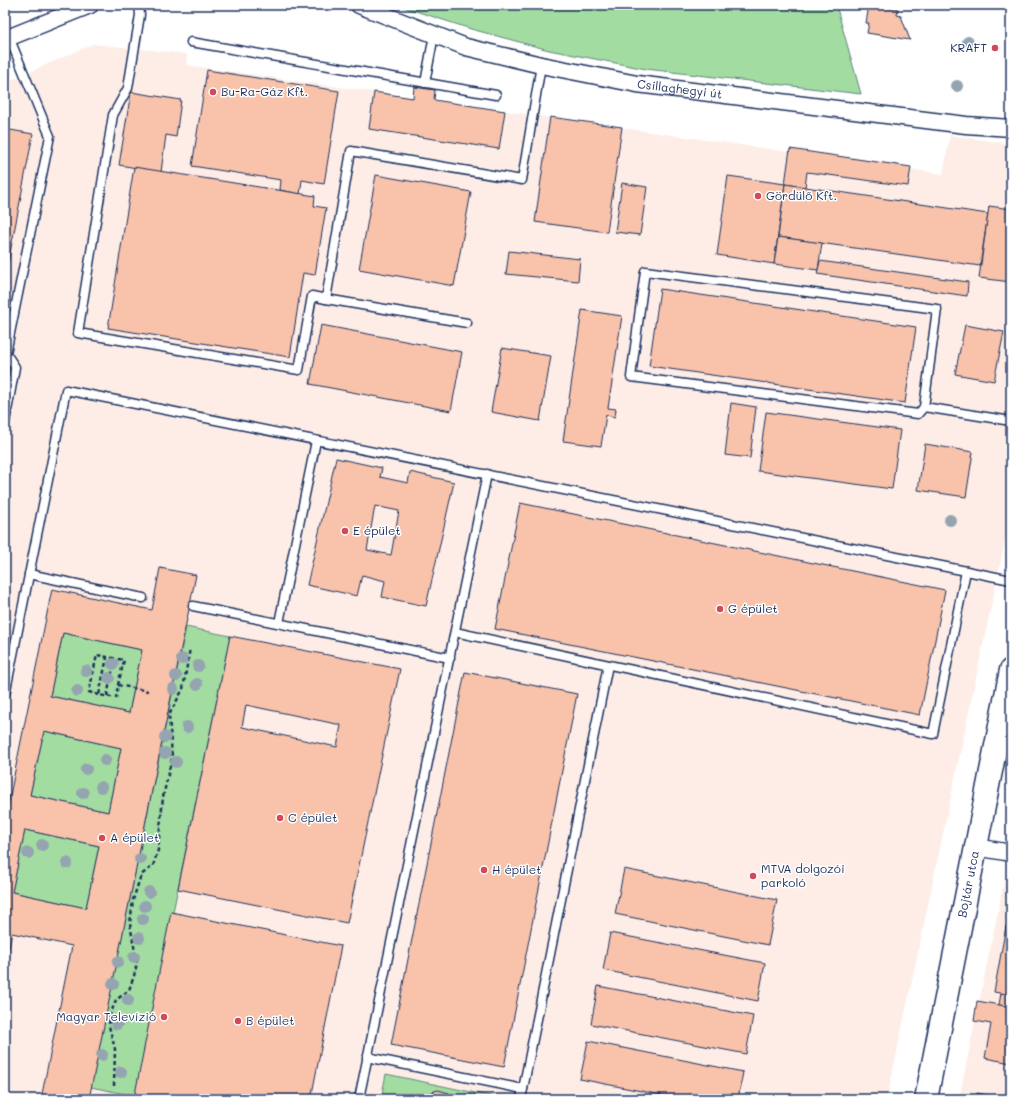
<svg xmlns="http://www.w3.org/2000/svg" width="1016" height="1104" font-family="Mali,sans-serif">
<rect width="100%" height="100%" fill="#fff"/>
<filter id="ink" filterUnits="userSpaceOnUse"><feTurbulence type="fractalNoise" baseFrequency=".025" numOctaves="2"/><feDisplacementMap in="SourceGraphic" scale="8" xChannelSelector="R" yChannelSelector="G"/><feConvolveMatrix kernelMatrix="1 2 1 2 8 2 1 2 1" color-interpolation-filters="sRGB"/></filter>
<g filter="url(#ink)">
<g fill="#fdede6">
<polygon points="93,44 187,54 186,65 943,174 950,135 1011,144 1011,512 887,1099 5,1099 5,83"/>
<polygon points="1005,877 1011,878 1011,1099 959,1099"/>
</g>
<g fill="#a3dca1" stroke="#5f8680">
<polygon points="397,5 836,5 861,94 646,69 549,50 471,29"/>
<polygon points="186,627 230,636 135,1096 91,1087"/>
<polygon points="63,633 142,650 129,713 50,696"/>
<polygon points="44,731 121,748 108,812 30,795"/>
<polygon points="25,830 99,846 86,908 12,892"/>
<polygon points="386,1074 504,1099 381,1099"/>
</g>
<g fill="#f8c3aa" stroke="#1b2f5e" fill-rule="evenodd">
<polygon points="869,5 898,9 897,15 901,16 910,40 867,33 869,23 866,23"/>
<polygon points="207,70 339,91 324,184 302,180 300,194 280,190 281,180 192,166"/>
<polygon points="414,87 435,90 434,100 505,111 499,149 369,129 374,92 413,98"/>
<polygon points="131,92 181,100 176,137 166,135 161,172 119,165"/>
<polygon points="550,117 622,127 607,232 535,222"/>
<polygon points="5,129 33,134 5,279"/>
<polygon points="790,149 911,167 908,186 807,172 805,187 785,184"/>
<polygon points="134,167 315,196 314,206 326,208 315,275 303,273 290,357 108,328"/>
<polygon points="376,175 471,192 454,286 359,269"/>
<polygon points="728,176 785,184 774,264 717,255"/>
<polygon points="622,183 647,187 640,235 615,232"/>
<polygon points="785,184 988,214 980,266 778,237"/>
<polygon points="989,206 1011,209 1011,282 979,278"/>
<polygon points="778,237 822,243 818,270 774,264"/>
<polygon points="509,251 580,259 578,281 506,274"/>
<polygon points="820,261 968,282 967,296 817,274"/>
<polygon points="660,289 916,327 905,403 649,366"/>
<polygon points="582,310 622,316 608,408 616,409 615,417 606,415 601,446 563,441"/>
<polygon points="321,325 462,352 451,411 310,384"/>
<polygon points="965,325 1004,332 994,381 955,374"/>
<polygon points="502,348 551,356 540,421 491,412"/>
<polygon points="731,403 756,407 750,458 725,455"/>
<polygon points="766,412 900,430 892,489 758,471"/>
<polygon points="925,444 973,452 966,497 918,490"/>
<path d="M336,458L382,468L380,477L408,483L410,472L454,482L426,606L382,597L385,581L362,575L357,596L307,585ZM375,506L399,511L391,555L367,550Z"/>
<polygon points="520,503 945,590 920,715 495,629"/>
<path d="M160,568L196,575L89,1099H41L72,946L12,933L5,968V820L52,589L152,610ZM63,633L142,650L129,713L50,696ZM44,731L121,748L108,812L30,795ZM25,830L99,846L86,908L12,892Z"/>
<path d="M230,636L400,669L347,923L178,889ZM246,705L341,725L337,747L242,727Z"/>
<polygon points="465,672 577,694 504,1067 391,1045"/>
<polygon points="624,869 777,900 768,945 615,914"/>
<polygon points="171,912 341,946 311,1099 231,1099 219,1097 218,1099 134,1099"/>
<polygon points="1006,926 1011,927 1011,995 994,992"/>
<polygon points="610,933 765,963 758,1001 603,970"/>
<polygon points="598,986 753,1016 746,1054 591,1024"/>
<polygon points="1001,993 1011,995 1011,1007 999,1005"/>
<polygon points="977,1001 1011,1007 1011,1063 985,1058 991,1024 974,1021"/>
<polygon points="588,1041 743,1072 738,1099 682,1099 580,1079"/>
<polygon points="438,1090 449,1093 453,1099 426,1099 432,1092"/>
<polygon points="977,1093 1009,1099 976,1099"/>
<polygon points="578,1096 595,1099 577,1099"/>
</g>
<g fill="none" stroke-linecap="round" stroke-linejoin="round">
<g stroke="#1b2f5e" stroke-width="11">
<g id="lane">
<polyline points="139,5 140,15 128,88 113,115 78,333 299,370 312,296 326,299"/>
<polyline points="191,42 496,95"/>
<polyline points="425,83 434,35"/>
<polygon points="645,271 937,309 924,407 918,414 631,377"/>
<polyline points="467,323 326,299 351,151 522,180 541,65"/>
<polyline points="5,352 15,367 5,422"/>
<polyline points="6,353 50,136 9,37"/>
<polyline points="924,407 1011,421"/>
<polyline points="29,574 143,598"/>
<polyline points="193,606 450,658"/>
<polyline points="279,623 316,441"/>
<polyline points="455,632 933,734 966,571"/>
<polyline points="5,695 66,390 1011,580"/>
<polyline points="367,1057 523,1089"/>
<polyline points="359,1099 487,474"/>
<polyline points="521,1099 608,665"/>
</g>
</g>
<g stroke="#1b2f5e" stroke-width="19">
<g id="street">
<path id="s1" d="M359,5L466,47L541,65L637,84L966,125L1011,128"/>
<polyline points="5,39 90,5"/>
<polyline points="976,847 1011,853"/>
</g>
</g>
<g stroke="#1b2f5e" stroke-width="25">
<g id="secondary">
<path id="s2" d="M926,1099L1011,670"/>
</g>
</g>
<g stroke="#1b2f5e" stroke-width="2.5" stroke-dasharray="4 3" stroke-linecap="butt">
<polyline points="118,685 124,660 107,657 99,695 116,698 118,685 148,691"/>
<polyline points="99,695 89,692 97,655 107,657"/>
<polyline points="107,696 115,659"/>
<polyline points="114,1086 115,1049 109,1026 110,1015 116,1000 129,990 134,976 137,963 130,924 133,900 141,875 153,866 158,850 163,797 172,757 169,715 183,689 190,648"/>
</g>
<use href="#lane" stroke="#fff" stroke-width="8"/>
<use href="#street" stroke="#fff" stroke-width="16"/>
<use href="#secondary" stroke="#fff" stroke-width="22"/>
</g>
<g fill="#94a4b0">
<circle cx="968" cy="42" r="6"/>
<circle cx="957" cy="86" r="6"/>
<circle cx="950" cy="520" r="6"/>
<circle cx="182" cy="659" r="6"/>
<circle cx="113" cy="664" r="6"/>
<circle cx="198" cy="666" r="6"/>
<circle cx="86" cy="671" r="6"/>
<circle cx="176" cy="676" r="6"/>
<circle cx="109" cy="678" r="6"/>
<circle cx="197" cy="684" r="6"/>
<circle cx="173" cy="689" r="6"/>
<circle cx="77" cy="691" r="6"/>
<circle cx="187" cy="727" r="6"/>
<circle cx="165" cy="737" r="6"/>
<circle cx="165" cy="753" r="6"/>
<circle cx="105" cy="760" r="6"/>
<circle cx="176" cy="762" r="6"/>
<circle cx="86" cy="769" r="6"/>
<circle cx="101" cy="787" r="6"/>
<circle cx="83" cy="793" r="6"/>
<circle cx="42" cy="845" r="6"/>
<circle cx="28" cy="853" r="6"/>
<circle cx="140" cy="859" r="6"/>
<circle cx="67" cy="863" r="6"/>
<circle cx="149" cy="892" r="6"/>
<circle cx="145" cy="906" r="6"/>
<circle cx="143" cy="919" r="6"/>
<circle cx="139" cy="938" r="6"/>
<circle cx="134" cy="957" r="6"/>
<circle cx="118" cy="962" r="6"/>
<circle cx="113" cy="984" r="6"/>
<circle cx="128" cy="1000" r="6"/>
<circle cx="117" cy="1024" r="6"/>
<circle cx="102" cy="1055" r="6"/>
<circle cx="121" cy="1072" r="6"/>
</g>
</g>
<g fill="#d1495b" stroke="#fff" stroke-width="1.5">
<circle cx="995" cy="48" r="4"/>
<circle cx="213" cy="92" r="4"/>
<circle cx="758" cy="196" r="4"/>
<circle cx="345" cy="531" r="4"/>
<circle cx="720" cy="609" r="4"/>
<circle cx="280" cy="818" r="4"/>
<circle cx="102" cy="838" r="4"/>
<circle cx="484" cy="870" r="4"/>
<circle cx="753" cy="876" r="4"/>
<circle cx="164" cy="1017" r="4"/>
<circle cx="238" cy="1021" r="4"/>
</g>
<g text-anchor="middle" stroke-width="3" stroke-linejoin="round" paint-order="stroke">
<g font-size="12" fill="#1b2f5e" stroke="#fff" text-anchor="start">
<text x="987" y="52" text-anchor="end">KRAFT</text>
<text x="221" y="96">Bu-Ra-Gáz Kft.</text>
<text x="766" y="200">Gördülő Kft.</text>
<text x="353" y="535">E épület</text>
<text x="728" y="613">G épület</text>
<text x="288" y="822">C épület</text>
<text x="110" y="842">A épület</text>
<text x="761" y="873">MTVA dolgozói<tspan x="761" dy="14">parkoló</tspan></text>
<text x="492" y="874">H épület</text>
<text x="156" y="1021" text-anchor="end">Magyar Televízió</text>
<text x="246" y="1025">B épület</text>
</g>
<g font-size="12" fill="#1b2f5e" stroke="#fff">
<text dy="4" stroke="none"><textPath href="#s1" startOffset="333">Csillaghegyi út</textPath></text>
<text dy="4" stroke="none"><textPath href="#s2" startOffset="219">Bojtár utca</textPath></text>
</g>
</g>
<rect width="1016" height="1104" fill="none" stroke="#fff" stroke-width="20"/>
<rect x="10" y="10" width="996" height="1084" fill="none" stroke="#1b2f5e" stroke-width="1.5" filter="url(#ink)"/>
</svg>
